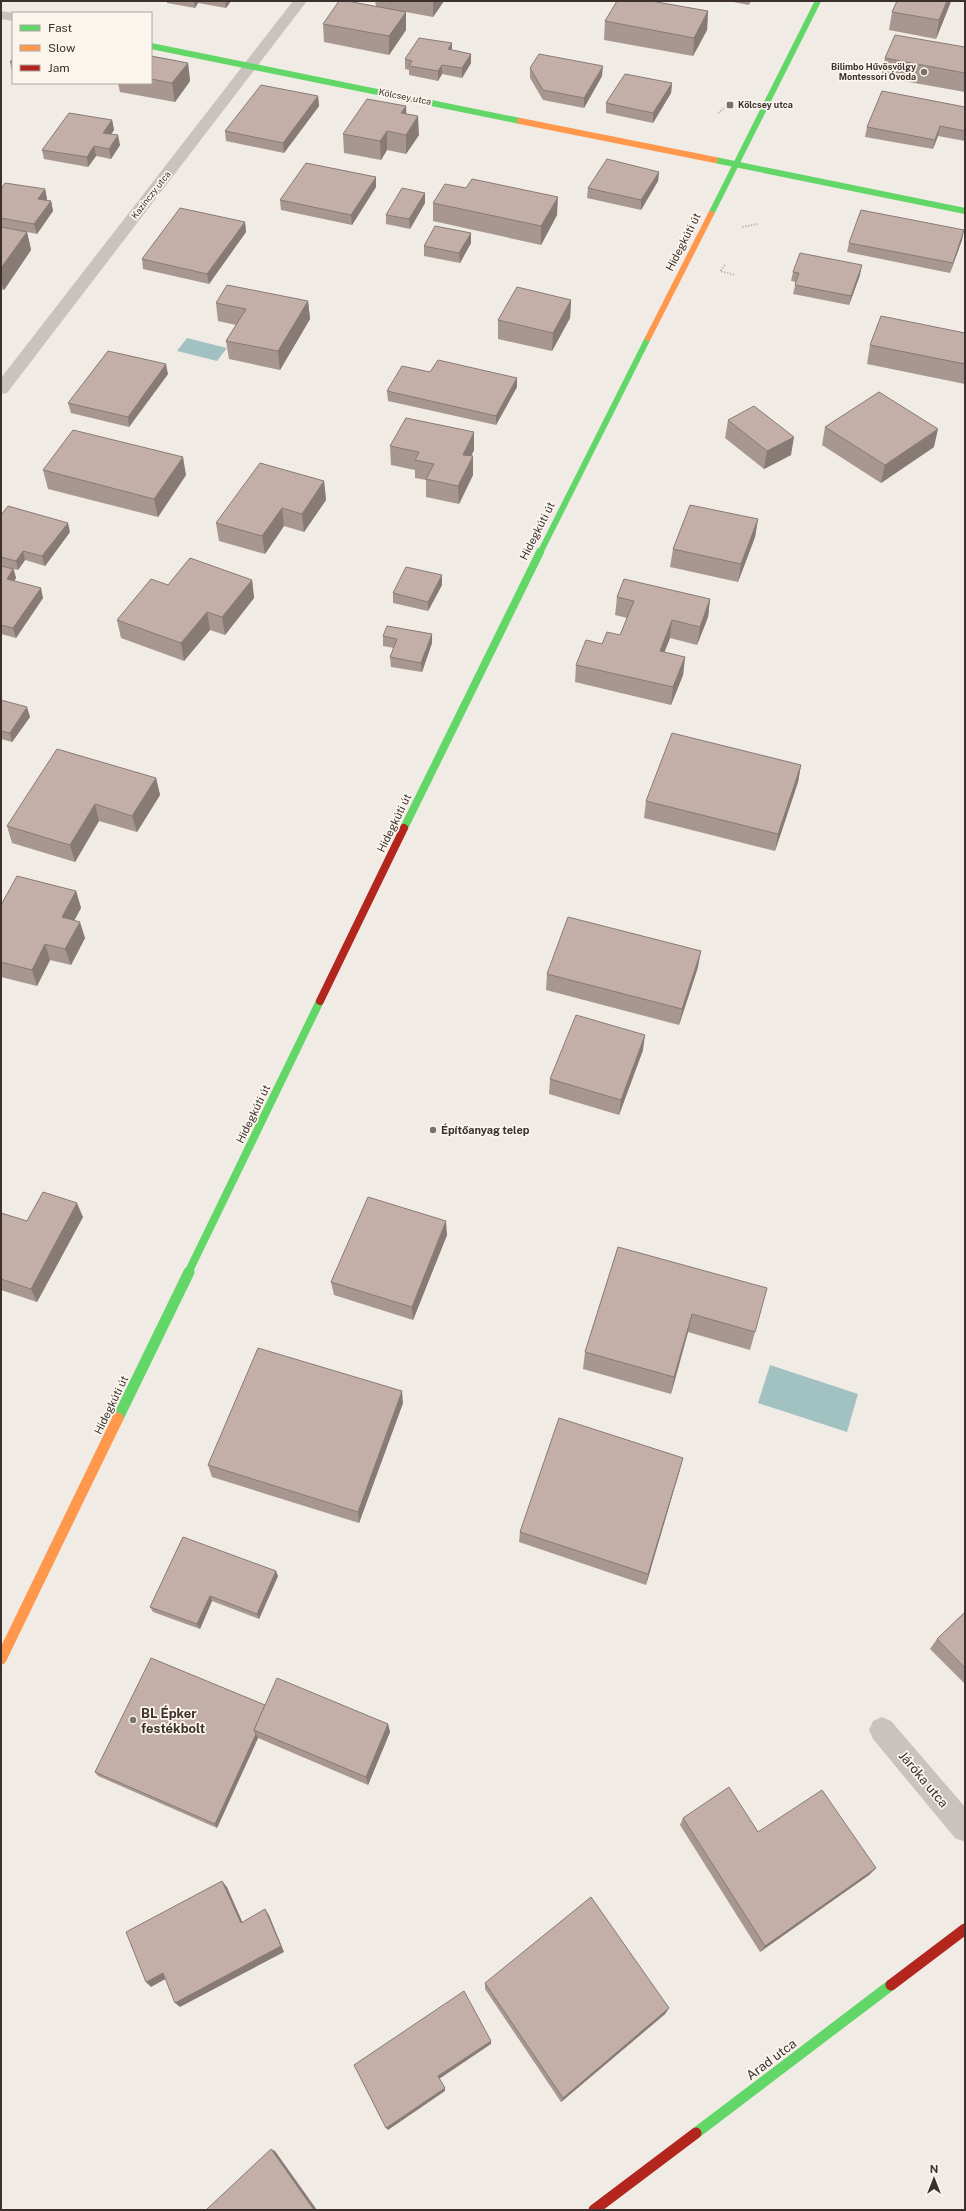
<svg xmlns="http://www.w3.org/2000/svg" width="966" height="2211" font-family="'Public Sans',sans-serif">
<rect width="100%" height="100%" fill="#f0ebe5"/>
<g fill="#a1c2c1">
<polygon points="187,338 227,348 217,361 177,351"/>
<polygon points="770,1365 858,1394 847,1432 758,1403"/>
</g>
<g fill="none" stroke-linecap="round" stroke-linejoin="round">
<g stroke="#c2bbb6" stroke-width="2" stroke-dasharray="1.5 1.5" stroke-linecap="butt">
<polyline points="718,113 726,107"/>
<polyline points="742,227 758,224"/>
<polyline points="725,265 720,271 735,275"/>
</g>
<g fill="#c9c3be" fill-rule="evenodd">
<polygon points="293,1 307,1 7,393 1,394 1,378"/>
<polygon points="1,11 14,13 13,21 1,19"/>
<polygon points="882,1717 891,1721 965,1807 965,1842 955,1838 873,1739 869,1730 873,1721"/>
</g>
<g stroke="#63d668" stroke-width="6">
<polyline points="151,46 520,121"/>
<polyline points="715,160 965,211"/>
<polyline points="711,214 818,1"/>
<polyline points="540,553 648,338"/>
</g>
<g stroke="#63d668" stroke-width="8">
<polyline points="404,828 540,552"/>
<polyline points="188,1273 320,1001"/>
</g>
<g stroke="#63d668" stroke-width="11">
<polyline points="118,1418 189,1272"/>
<polyline points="696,2133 891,1985"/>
</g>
<g stroke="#ff974d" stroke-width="6">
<polyline points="520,121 715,160"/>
<polyline points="648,338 711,214"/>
</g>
<polyline stroke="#ff974d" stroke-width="11" points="1,1659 118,1418"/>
<polyline stroke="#b3261e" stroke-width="8" points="320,1001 404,828"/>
<g stroke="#b3261e" stroke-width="11">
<polyline points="891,1985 965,1929"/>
<polyline points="594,2210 696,2133"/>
</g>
</g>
<g fill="#a89690">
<polygon points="167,1 231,1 226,8 198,3 195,8 167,3"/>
<polygon points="375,1 444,1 433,17 406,12 406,30 389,55 324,42 323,24 376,6"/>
<polygon points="728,1 751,1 749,5"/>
<polygon points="897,1 951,1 950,4 936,39 889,30 892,12"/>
<polygon points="708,11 707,30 693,56 604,40 605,21"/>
<polygon points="452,43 452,50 471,54 471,63 462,78 442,74 438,81 409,75 409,70 405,69 405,59"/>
<polygon points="965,47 965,92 881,77 885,58"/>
<polygon points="151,56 188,63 190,81 175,102 120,92 118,83 151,83"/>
<polygon points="13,58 13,72 12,72 10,62"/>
<polygon points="530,68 602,76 584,108 543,100 530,78"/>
<polygon points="672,83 671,93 653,123 606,113 606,103"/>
<polygon points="318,96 319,106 284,153 226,141 225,131"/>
<polygon points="965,107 965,141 938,136 933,149 865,137 867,127"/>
<polygon points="406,114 419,135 406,154 387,150 381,160 344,153 343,134"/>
<polygon points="112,120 114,130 111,134 120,145 111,159 96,156 88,167 44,159 42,150"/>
<polygon points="659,172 658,181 641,210 587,198 588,188"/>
<polygon points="376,187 352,225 281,210 280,200"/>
<polygon points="466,188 557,215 541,245 433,221 433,203"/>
<polygon points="1,189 45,189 47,199 46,200 51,201 53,211 37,234 27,232 31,250 4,290 1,289"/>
<polygon points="425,193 425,203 410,229 386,224 386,215"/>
<polygon points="245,222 246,232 209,284 143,269 142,259"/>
<polygon points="471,233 471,243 460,263 424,256 424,246"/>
<polygon points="962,240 950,273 847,252 849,243"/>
<polygon points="793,272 860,275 849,305 793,294 796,282 791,281"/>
<polygon points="571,300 570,318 552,351 498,339 498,320"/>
<polygon points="308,301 310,319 280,370 229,359 226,341 236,325 218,321 216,303"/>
<polygon points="965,333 965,384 867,364 870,345"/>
<polygon points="430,372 517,378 517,387 496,425 388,401 387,391"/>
<polygon points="168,374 129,427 71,413 68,403"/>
<polygon points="728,420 791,455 764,469 725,438"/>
<polygon points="825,427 934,447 881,483 822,445"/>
<polygon points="390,446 474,450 471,456 473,475 459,504 426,497 426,480 415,478 415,470 391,465"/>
<polygon points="43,470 186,475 158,517 48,489"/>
<polygon points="324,481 326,500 304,532 284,526 265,554 219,541 216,523"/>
<polygon points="1,515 70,532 45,566 25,560 18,570 14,569 16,578 14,581 43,598 16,638 1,634"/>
<polygon points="758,519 755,537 738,582 670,567 673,549"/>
<polygon points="442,575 442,585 428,611 393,603 393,593"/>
<polygon points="252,580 254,598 225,635 210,630 184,661 121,638 117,620 168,585"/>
<polygon points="617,597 710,599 708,617 697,645 670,638 664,652 685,657 683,675 671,705 575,682 576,665 602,644 620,635 627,618 615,615"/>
<polygon points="432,634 432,643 422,672 391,667 390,657 394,648 383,646 383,636"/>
<polygon points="1,700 30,717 12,742 1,739"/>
<polygon points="801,765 798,782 775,851 644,818 646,801"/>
<polygon points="156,778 160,795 137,832 99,821 75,862 12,843 7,826"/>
<polygon points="76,891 81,908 74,920 85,938 71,965 50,960 37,986 1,977 1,905"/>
<polygon points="698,967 679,1025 546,990 547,974"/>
<polygon points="643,1050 619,1115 549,1094 550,1079"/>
<polygon points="1,1213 27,1221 83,1217 37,1302 1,1290"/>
<polygon points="447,1235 413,1320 334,1295 331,1282"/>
<polygon points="618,1247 755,1332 750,1350 688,1332 671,1394 583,1369 585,1352"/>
<polygon points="403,1403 359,1523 212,1477 208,1465"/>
<polygon points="680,1469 646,1585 519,1542 520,1532"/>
<polygon points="278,1576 259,1619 212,1601 200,1629 153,1612 150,1607"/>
<polygon points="965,1612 965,1684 930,1649 937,1639"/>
<polygon points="265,1705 388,1724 390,1732 368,1785 258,1738 217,1828 98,1776 95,1772"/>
<polygon points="683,1818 758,1832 876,1868 869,1875 760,1952 680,1825"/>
<polygon points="485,1983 669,2008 665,2014 561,2102 485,1989"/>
</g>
<g fill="#887a75">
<polygon points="194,1 198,1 198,3 195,8"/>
<polygon points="225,1 231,1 226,8"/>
<polygon points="433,1 444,1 433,17"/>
<polygon points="947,1 951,1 950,4 936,39 939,20"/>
<polygon points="708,11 707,30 693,56 694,38"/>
<polygon points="406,12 406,30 389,55 389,36"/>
<polygon points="452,43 452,53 448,49"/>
<polygon points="471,54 471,63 462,78 462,68"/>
<polygon points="188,63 190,81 175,102 172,83"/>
<polygon points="442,65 442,74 438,81 438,71"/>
<polygon points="603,66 602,76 584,108 584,98"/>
<polygon points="672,83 671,93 653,123 653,113"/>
<polygon points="318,96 319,106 284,153 283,143"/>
<polygon points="406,106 407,124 401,113"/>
<polygon points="418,116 419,135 406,154 406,135"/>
<polygon points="112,120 114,130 105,143 103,133"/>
<polygon points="940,126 938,136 933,149 935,140"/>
<polygon points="387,131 387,150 381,160 380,141"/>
<polygon points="118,135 120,145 111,159 109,149"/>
<polygon points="94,146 96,156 88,167 87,157"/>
<polygon points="659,172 658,181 641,210 641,200"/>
<polygon points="376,177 376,187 352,225 351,215"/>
<polygon points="45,189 47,199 40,208 38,199"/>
<polygon points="425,193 425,203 410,229 409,219"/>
<polygon points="558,197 557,215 541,245 541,226"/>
<polygon points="51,201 53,211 37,234 34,224"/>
<polygon points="245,222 246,232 209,284 207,274"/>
<polygon points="964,230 962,240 950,273 953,263"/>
<polygon points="27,232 31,250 4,290 1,280 1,268"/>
<polygon points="471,233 471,243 460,263 459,253"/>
<polygon points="862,265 860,275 849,305 851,296"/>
<polygon points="571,300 570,318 552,351 553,333"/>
<polygon points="308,301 310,319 280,370 278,351"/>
<polygon points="166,364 168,374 129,427 128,417"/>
<polygon points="517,378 517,387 496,425 496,416"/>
<polygon points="938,429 934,447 881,483 885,465"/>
<polygon points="474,432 474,450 463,473 463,455"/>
<polygon points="794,437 791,455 764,469 767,451"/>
<polygon points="473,456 473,475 459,504 458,486"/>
<polygon points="183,457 186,475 158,517 154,499"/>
<polygon points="324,481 326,500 304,532 302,514"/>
<polygon points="282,508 284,526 265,554 262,536"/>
<polygon points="758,519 755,537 738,582 741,564"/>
<polygon points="68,523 70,532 45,566 42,556"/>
<polygon points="23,551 25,560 18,570 16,561"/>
<polygon points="13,569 16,578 9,589 7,579"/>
<polygon points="442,575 442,585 428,611 428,602"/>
<polygon points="252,580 254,598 225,635 222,617"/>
<polygon points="41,588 43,598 16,638 13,628"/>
<polygon points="710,599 708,617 697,645 700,627"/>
<polygon points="207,612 210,630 184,661 181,643"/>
<polygon points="672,620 670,638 658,669 660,651"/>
<polygon points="432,634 432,643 422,672 421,663"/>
<polygon points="685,657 683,675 671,705 673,687"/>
<polygon points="27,707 30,717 12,742 10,733"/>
<polygon points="801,765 798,782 775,851 778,834"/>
<polygon points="156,778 160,795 137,832 132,816"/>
<polygon points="95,804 99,821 75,862 70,845"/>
<polygon points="76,891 81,908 67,934 62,917"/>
<polygon points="80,922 85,938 71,965 65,949"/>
<polygon points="45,944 50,960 37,986 32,970"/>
<polygon points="701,951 698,967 679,1025 682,1009"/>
<polygon points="645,1035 643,1050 619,1115 621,1100"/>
<polygon points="77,1203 83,1217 37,1302 31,1289"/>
<polygon points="446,1221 447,1235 413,1320 412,1307"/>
<polygon points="692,1314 688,1332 671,1394 674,1377"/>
<polygon points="402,1391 403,1403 359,1523 358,1512"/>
<polygon points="683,1458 680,1469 646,1585 648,1574"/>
<polygon points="276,1571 278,1576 259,1619 257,1614"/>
<polygon points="210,1596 212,1601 200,1629 197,1624"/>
<polygon points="388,1724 390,1732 368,1785 366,1777"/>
<polygon points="256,1734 258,1738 217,1828 215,1824"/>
<polygon points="876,1868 869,1875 760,1952 765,1946"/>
<polygon points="222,1881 227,1887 245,1928 241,1923"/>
<polygon points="265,1909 269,1915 284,1952 180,2007 175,2003"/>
<polygon points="163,1973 169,1977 151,1987 146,1982"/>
<polygon points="669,2008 665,2014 561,2102 563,2098"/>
<polygon points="491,2041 491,2044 439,2079 438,2076"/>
<polygon points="445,2088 445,2091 388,2130 386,2128"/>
<polygon points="271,2149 275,2151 317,2210 314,2210"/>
</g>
<g fill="#c3afa7" stroke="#887a75">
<polygon points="339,1 347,1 406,12 389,36 323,24"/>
<polygon points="617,1 651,1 708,11 694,38 605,21"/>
<polygon points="897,1 947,1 939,20 892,12"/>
<polygon points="895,35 965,47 965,73 885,58"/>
<polygon points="419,38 452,43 448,49 471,54 462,68 442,65 438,71 409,66 412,61 405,59"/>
<polygon points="539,54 603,66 584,98 543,90 530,68"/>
<polygon points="151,56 188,63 172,83 151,79"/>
<polygon points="13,58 13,63 10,62"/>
<polygon points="625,74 672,83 653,113 606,103"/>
<polygon points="261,85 318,96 283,143 225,131"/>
<polygon points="882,91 965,107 965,131 940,126 935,140 867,127"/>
<polygon points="367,99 406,106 401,113 418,116 406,135 387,131 380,141 343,134"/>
<polygon points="69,113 112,120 103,133 118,135 109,149 94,146 87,157 42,150"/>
<polygon points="607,159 659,172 641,200 588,188"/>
<polygon points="306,163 376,177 351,215 280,200"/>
<polygon points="472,179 558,197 541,226 433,203 445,184 466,188"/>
<polygon points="5,183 45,189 38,199 51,201 34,224 1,218 1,189"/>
<polygon points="402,188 425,193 409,219 386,215"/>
<polygon points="180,208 245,222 207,274 142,259"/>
<polygon points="861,210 964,230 953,263 849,243"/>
<polygon points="435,226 471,233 459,253 424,246"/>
<polygon points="1,227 27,232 1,268"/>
<polygon points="800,253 862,265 851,296 795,285 799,273 793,272"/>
<polygon points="227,285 308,301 278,351 226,341 246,309 216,303"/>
<polygon points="517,287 571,300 553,333 498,320"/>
<polygon points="881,316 965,333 965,364 870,345"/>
<polygon points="108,351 166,364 128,417 68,403"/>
<polygon points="438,360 517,378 496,416 387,391 402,366 430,372"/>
<polygon points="879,392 938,429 885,465 825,427"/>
<polygon points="754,406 794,437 767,451 728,420"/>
<polygon points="406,418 474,432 463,455 473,456 458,486 426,479 434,464 415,460 419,452 390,446"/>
<polygon points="73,430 183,457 154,499 43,470"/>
<polygon points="260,463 324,481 302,514 282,508 262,536 216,523"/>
<polygon points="690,505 758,519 741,564 673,549"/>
<polygon points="8,506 68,523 42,556 23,551 16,561 1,557 1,515"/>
<polygon points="190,558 252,580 222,617 207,612 181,643 117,620 151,579 168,585"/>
<polygon points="1,566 13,569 7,579 41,588 13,628 1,625"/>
<polygon points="406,567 442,575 428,602 393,593"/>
<polygon points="624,579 710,599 700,627 672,620 660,651 685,657 673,687 576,665 586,640 602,644 607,632 620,635 634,601 617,597"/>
<polygon points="387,626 432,634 421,663 390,657 397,639 383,636"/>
<polygon points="1,700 27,707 10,733 1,731"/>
<polygon points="672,733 801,765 778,834 646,801"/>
<polygon points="57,749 156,778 132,816 95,804 70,845 7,826"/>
<polygon points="17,876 76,891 62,917 80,922 65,949 45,944 32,970 1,962 1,905"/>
<polygon points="568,917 701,951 682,1009 547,974"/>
<polygon points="576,1015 645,1035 621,1100 550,1079"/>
<polygon points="43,1192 77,1203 31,1289 1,1279 1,1213 27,1221"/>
<polygon points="368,1197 446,1221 412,1307 331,1282"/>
<polygon points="618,1247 767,1288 755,1332 692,1314 674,1377 585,1352"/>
<polygon points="258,1348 402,1391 358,1512 208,1465"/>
<polygon points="559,1418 683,1458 648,1574 520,1532"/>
<polygon points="183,1537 276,1571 257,1614 210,1596 197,1624 150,1607"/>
<polygon points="965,1612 965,1668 937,1639"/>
<polygon points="151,1658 265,1705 254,1730 256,1734 215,1824 95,1772"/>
<polygon points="277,1678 388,1724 366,1777 254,1730"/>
<polygon points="729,1787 758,1832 822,1790 876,1868 765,1946 683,1818"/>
<polygon points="222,1881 241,1923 265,1909 281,1946 175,2003 163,1973 146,1982 126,1932"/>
<polygon points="591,1897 669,2008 563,2098 485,1983"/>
<polygon points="464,1991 491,2041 438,2076 445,2088 386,2128 354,2065"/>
<polygon points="271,2149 314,2210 206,2210"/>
</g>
<g fill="#7a716c" stroke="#fbf5ee" stroke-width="1.5">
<circle cx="924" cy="72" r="4"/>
<rect x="726" y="101" width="8" height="8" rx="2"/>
<circle cx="433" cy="1130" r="4"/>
<circle cx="133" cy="1720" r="4"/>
</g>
<g text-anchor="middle" stroke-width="3.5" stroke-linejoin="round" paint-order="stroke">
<g font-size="9" font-weight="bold" fill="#3b302b" stroke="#fbf5ee" text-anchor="end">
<text x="916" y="70">Bilimbo Hűvösvölgy<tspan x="916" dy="10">Montessori Óvoda</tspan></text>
<text x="738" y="108" text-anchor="start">Kölcsey utca</text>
</g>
<g font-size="9" fill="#3b302b" stroke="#fbf5ee">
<text transform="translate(405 97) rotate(11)" y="3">Kölcsey utca</text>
<text transform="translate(151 195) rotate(-52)" y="3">Kazinczy utca</text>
</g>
<g font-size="11" fill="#3b302b" stroke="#fbf5ee">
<text transform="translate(683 242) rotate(-63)" y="4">Hidegkúti út</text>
<text transform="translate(537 531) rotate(-63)" y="4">Hidegkúti út</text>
<text transform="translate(394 823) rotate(-64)" y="4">Hidegkúti út</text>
<text transform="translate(253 1114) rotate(-64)" y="4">Hidegkúti út</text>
<text transform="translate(111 1405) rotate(-64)" y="4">Hidegkúti út</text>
</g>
<g font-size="11" font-weight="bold" fill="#3b302b" stroke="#fbf5ee" text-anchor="start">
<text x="441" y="1134">Építőanyag telep</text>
</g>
<g font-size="13" font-weight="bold" fill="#3b302b" stroke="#fbf5ee" text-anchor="start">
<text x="141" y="1718">BL Épker<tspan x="141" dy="15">festékbolt</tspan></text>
</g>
<g font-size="13" fill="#3b302b" stroke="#fbf5ee">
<text transform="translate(924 1779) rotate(50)" y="5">Járóka utca</text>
<text transform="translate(771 2059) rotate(-37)" y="5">Arad utca</text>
</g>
</g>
<rect width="966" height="2211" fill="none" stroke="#3b302b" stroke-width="4"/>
<rect x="12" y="12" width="140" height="72" fill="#fbf5ee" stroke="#aea6a0"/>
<rect x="20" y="25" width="20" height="6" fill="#63d668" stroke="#aea6a0"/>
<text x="48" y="32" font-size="12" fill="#3b302b">Fast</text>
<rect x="20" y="45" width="20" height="6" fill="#ff974d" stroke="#aea6a0"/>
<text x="48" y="52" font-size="12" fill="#3b302b">Slow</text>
<rect x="20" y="65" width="20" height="6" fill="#b3261e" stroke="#aea6a0"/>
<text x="48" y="72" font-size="12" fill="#3b302b">Jam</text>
<g transform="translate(934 2179)" stroke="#fbf5ee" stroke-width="3" paint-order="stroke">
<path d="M0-3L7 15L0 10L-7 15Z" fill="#3b302b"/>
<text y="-6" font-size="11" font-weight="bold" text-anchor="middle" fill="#3b302b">N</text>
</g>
</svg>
